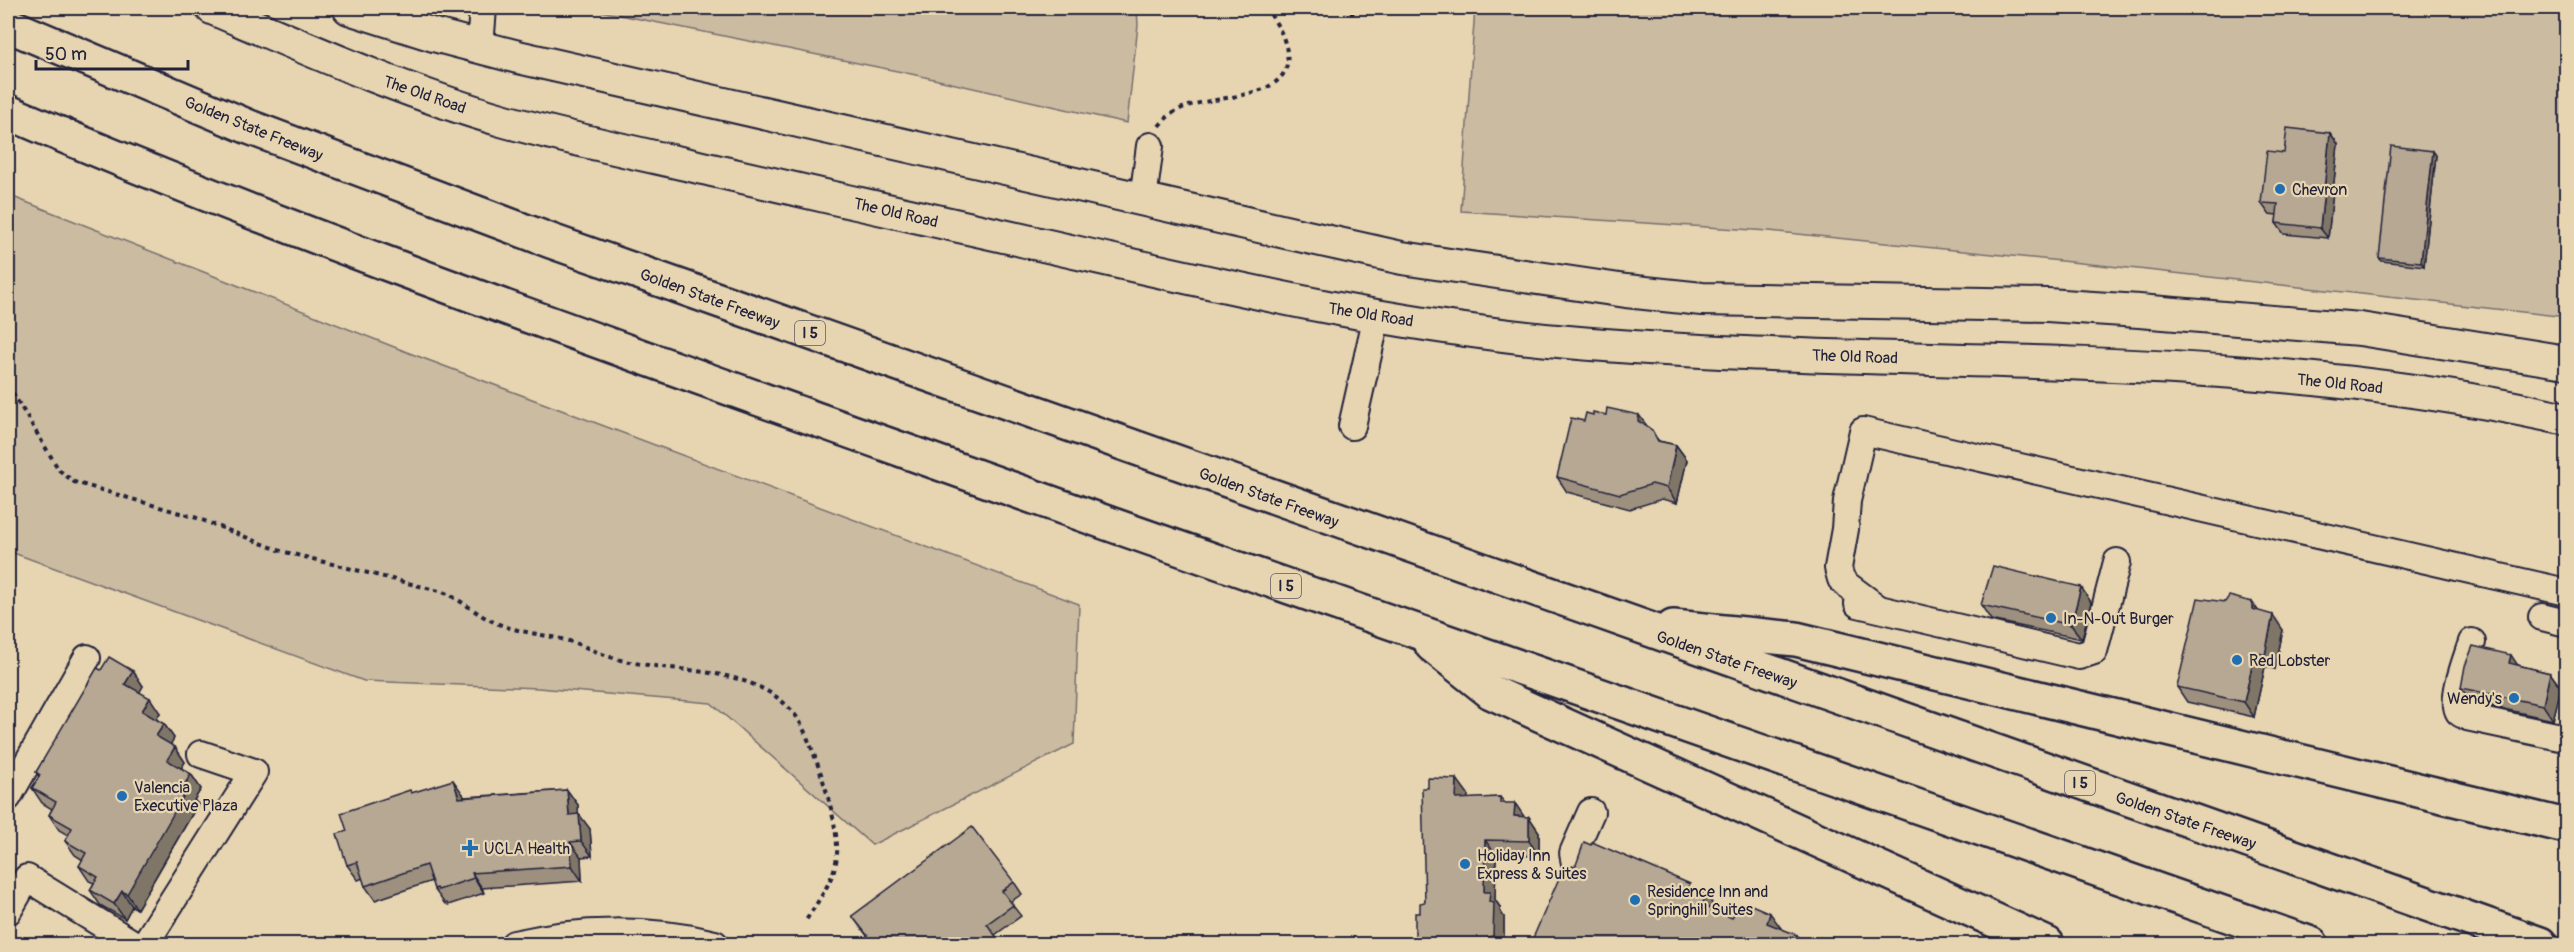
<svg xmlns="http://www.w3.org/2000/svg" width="2574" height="952" font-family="Pangolin,sans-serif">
<rect width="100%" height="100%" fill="#e7d5b2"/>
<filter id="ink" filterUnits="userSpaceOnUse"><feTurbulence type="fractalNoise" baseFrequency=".0167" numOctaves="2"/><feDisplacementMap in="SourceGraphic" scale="12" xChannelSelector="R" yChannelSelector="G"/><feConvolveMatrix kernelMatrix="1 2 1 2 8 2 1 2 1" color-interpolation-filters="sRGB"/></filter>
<g filter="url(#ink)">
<g fill="#cabba1" stroke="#766e6e" stroke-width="1.5">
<polygon points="585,8 1137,8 1138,25 1127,123 907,73"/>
<polygon points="1475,8 2566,8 2566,317 2138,269 1769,231 1461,211"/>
<polygon points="8,195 412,354 1079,604 1074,744 872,845 711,703 538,688 364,681 8,551"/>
</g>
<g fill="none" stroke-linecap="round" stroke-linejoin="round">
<g stroke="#22223b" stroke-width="30">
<g id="minor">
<polyline points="480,47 483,8"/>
<polyline points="1143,199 1150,146"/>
<polyline points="1352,426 1377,315"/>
<polyline points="1858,604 2079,656 2094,651 2117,562"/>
<polyline points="1875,606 1848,586 1841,579 1838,568 1845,529 1847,501 1863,431 2566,592"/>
<polyline points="2542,617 2566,623"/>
<path d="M2472,642C2468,655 2450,700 2459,712C2459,713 2466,716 2467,717L2565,738"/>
<polyline points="8,797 87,658"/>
<polyline points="1576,869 1573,853 1591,812"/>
<polyline points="8,911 27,878 134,944"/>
<polyline points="145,944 254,772 201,754"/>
<path d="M514,944C578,929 651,928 715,944"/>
</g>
</g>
<g stroke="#22223b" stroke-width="36">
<g id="major">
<path d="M212,8C308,49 404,92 505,121C574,140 646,155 716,171C810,193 905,214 999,235C1187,277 1376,325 1568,342C1900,371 2240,344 2566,419"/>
<polyline points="349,8 434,35 518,57 1294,234 1402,258 1626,291 1702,299 2047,305 2139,311 2360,329 2566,362"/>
</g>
</g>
<g stroke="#22223b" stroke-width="38">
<g id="highway">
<polyline points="8,25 249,127 551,241 2540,944"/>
<path d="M8,112C298,237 596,340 894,447C1365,616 1838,779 2311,944"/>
<polyline points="1673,627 1796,639 2566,826"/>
<polyline points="1432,645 1491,692 2047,944"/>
</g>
</g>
<g stroke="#22223b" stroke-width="4" stroke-dasharray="4.5 4.5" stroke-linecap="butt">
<polyline points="1343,8 1348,13 1355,13 1362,8"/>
<path d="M1159,126C1164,120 1169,115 1176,111C1211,91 1307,106 1284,40C1281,29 1272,18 1267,8"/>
<path d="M8,385L59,470L74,482L197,518L281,551L443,592C462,600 476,614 494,622C518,633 544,634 569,641C588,647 605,657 625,661C674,672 732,667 775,696C783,701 795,713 800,722C815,751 843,830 836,862C832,883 816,904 805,922"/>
</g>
<use href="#minor" stroke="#e7d5b2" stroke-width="26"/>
<use href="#major" stroke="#e7d5b2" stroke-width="32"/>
<use href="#highway" stroke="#e7d5b2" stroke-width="33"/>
</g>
<g fill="#9d907f" stroke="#22223b" stroke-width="1.5">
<polygon points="2330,133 2338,144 2328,238 2284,234 2276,223 2277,215 2269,214 2261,203 2284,153"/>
<polygon points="2436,155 2424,266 2382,261 2379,258"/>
<polygon points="1648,428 1659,441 1676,445 1687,460 1677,503 1662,499 1630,509 1567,492 1557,477"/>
<polygon points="2091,602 2082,639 1991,620 1981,605"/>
<polygon points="2258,611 2283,630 2275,669 2265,667 2254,717 2187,702 2177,687"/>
<polygon points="2518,665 2550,673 2561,688 2553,720 2472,702 2461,688"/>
<polygon points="101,670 133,671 143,686 139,692 160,713 156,719 164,724 174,738 170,745 175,747 185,762 181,768 191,774 201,789 194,800 198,804 137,909 132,906 125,919 100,905 90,890 94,883 89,881 79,866 83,860 75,855 65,841 68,835 59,830 49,815 52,809 42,803 32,788 39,777 36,772"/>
<polygon points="567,790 578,805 578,814 590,829 592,856 581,857 582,881 482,888 484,893 448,905 447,903 445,904 434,889 432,881 375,900 365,886 363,878 358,880 347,865 347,831 412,793 463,794 464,797"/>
<polygon points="1468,794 1467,799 1500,797 1505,803 1524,817 1529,817 1539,832 1539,856 1496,855 1495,900 1500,907 1500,911 1504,917 1504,945 1415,945 1420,913"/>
<polygon points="1014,882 1022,894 1010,902 1021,916 995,935 1002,945 874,945 852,916"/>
</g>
<g fill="#807668" stroke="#22223b" stroke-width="1.5">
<polygon points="2330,133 2338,144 2328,238 2320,228"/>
<polygon points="2433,151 2436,155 2424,266 2421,262"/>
<polygon points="1639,415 1650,430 1638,421"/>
<polygon points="1676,445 1687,460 1677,503 1667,488"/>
<polygon points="2081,587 2091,602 2082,639 2071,625"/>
<polygon points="2252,602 2262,616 2252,609"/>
<polygon points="2273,615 2283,630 2275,669 2265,655"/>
<polygon points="2255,652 2265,667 2254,717 2244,702"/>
<polygon points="2511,655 2521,670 2509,663"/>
<polygon points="133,671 143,686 136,699 125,684"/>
<polygon points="2550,673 2561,688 2553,720 2543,705"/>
<polygon points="150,698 160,713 152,726 142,711"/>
<polygon points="164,724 174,738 167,751 156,736"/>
<polygon points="175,747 185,762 177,775 167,760"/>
<polygon points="191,774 201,789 194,800 198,804 137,909 127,894"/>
<polygon points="1457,779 1468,794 1467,814 1456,799"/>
<polygon points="453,780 463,794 469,812 459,798"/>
<polygon points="567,790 578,805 579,830 569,815"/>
<polygon points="1515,803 1525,818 1514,816"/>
<polygon points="579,814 590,829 592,856 581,841"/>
<polygon points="1529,817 1539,832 1539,856 1529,841"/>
<polygon points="1485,840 1496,855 1495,900 1500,907 1500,911 1504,917 1504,945 1499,945 1493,936 1489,902 1484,892"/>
<polygon points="570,842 581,857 582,881 572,866"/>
<polygon points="472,873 482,888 484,893 474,878"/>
<polygon points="122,891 132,906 125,919 114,904"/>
<polygon points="1706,894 1716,909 1712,920 1702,905"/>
<polygon points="1770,913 1781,928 1777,938 1767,923"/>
<polygon points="1797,935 1803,945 1793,945"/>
<polygon points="1488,937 1493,945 1488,945"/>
</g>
<g fill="#b7a894" stroke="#22223b" stroke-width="1.5">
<polygon points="2287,128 2330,133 2320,228 2276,223 2278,204 2261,203 2267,151 2284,153"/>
<polygon points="2391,146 2433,151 2421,262 2379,258"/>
<polygon points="1607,408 1639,415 1638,421 1652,430 1658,441 1676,445 1667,488 1652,484 1620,494 1557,477 1571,418 1584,421 1586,413 1593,415 1593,412 1606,415"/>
<polygon points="1993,566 2081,587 2071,625 1981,605"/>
<polygon points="2229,596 2252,602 2252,609 2273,615 2265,655 2255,652 2244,702 2177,687 2198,598 2225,602"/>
<polygon points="2473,646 2511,655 2509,663 2550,673 2543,705 2461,688 2465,666"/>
<polygon points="109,657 133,671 125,684 150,698 142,711 164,724 156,736 175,747 167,760 191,774 183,787 187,790 127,894 122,891 114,904 90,890 98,877 79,866 86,853 65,841 72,828 49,815 56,802 32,788 40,775 36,772 97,668 101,670"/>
<polygon points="1428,778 1457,779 1456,799 1500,797 1500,803 1515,803 1514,816 1529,817 1529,841 1485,840 1484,892 1490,892 1489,902 1494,903 1493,936 1488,937 1488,945 1415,945 1415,913 1420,913 1420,903 1425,902 1422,788 1428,788"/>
<polygon points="453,780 459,798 567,790 569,815 579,814 581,841 570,842 572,866 472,873 474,878 438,890 437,888 434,889 426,865 365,886 357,862 347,865 337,834 347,831 341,813 410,790 411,793"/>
<polygon points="972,827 1014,882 1002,891 1013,905 987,924 1002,945 875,945 852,916"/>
<polygon points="1584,842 1591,845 1592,842 1690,884 1688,888 1706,894 1702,905 1732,918 1736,909 1743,912 1747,903 1770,913 1767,923 1797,935 1793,945 1530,945 1563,869 1576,865"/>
</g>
</g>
<g fill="#1f6fb2" stroke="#e7d5b2" stroke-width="2">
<circle cx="2280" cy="189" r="6"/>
<circle cx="2051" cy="618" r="6"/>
<circle cx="2237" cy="660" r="6"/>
<circle cx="2514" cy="698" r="6"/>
<circle cx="122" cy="796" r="6"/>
<path d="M467 839h6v6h6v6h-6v6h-6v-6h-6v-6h6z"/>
<circle cx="1465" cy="864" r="6"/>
<circle cx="1635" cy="900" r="6"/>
</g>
<g text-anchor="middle" stroke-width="4.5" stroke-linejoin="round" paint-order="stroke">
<g fill="#e7d5b2" stroke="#5d585f" stroke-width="1.5">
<rect x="795" y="321" width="30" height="24" rx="4.5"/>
<rect x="1271" y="574" width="30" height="24" rx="4.5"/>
<rect x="2065" y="771" width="30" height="24" rx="4.5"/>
</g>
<g font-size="15" font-weight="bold" fill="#22223b">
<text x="810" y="338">I 5</text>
<text x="1286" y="591">I 5</text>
<text x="2080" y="788">I 5</text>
</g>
<g font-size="16" fill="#22223b" stroke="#e7d5b2">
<text transform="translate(425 94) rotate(19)" y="6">The Old Road</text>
<text transform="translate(254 128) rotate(22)" y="6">Golden State Freeway</text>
<text transform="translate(896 212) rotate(13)" y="6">The Old Road</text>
<text transform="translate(710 298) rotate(20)" y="6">Golden State Freeway</text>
<text transform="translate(1371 314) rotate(9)" y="6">The Old Road</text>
<text transform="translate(1855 356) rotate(2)" y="6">The Old Road</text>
<text transform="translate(2340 383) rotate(6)" y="6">The Old Road</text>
<text transform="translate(1269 497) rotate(20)" y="6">Golden State Freeway</text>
<text transform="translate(1727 659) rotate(19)" y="6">Golden State Freeway</text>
<text transform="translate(2186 820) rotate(19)" y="6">Golden State Freeway</text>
</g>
<g font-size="16" fill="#22223b" stroke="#e7d5b2" text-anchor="start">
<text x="2292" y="195">Chevron</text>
<text x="2063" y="624">In-N-Out Burger</text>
<text x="2249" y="666">Red Lobster</text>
<text x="2502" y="704" text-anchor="end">Wendy's</text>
<text x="134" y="793">Valencia<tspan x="134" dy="18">Executive Plaza</tspan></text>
<text x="484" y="854">UCLA Health</text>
<text x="1477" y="861">Holiday Inn<tspan x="1477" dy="18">Express &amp; Suites</tspan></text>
<text x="1647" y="897">Residence Inn and<tspan x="1647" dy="18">Springhill Suites</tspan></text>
</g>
</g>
<rect width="2574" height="952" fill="none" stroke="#e7d5b2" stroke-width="30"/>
<rect x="15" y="15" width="2544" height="922" fill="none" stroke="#22223b" stroke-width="2" filter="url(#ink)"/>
<path d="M36 60v9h152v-9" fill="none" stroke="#22223b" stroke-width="3"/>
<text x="45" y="60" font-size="18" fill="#22223b" stroke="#e7d5b2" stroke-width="4.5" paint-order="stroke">50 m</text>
</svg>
